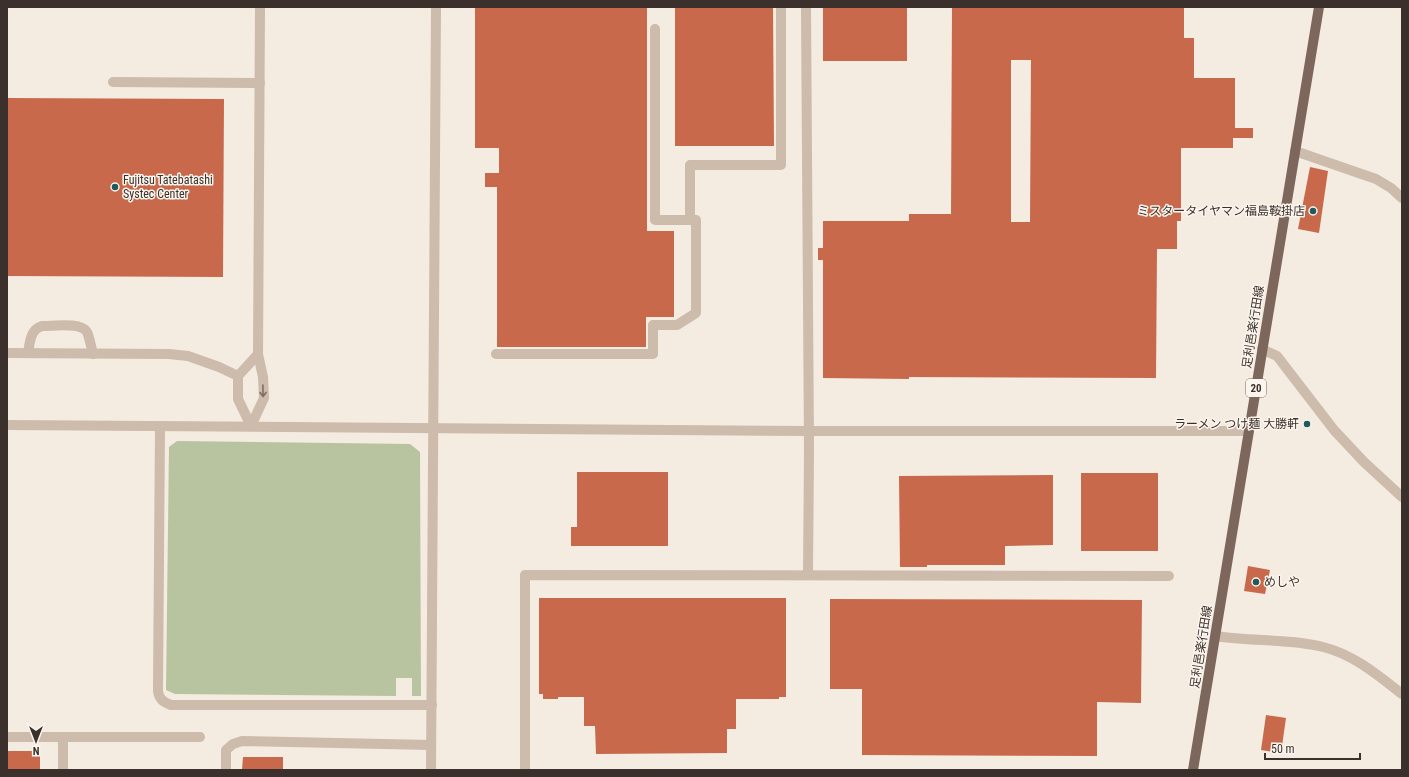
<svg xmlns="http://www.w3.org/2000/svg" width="1409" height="777" font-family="'Roboto Condensed','Noto Sans JP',sans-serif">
<rect width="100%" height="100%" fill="#f4ebe1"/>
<polygon fill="#b8c4a0" points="177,441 410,444 420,452 421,696 412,696 412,678 396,678 396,696 175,694 166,690 169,447"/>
<g fill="#c8694b" fill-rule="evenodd">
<polygon points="475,7 647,7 647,231 674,231 674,317 646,317 646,347 497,347 497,187 485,187 485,173 499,173 499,148 475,148"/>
<polygon points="675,7 773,7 774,146 675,146"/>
<rect x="823" y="7" width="84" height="54"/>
<path d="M952,7H1184V38H1194V78H1235V128H1253V138H1233V148H1181V221H1177V249H1157L1156,378L909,377V379L823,378V260H818V248H823V221H909V214H951ZM1011,60H1031L1030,222H1011Z"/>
<polygon points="7,98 224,99 223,277 7,276"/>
<polygon points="1310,167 1328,171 1319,233 1298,229"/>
<polygon points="577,472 668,472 668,546 571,546 571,527 577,527"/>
<rect x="1081" y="473" width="77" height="78"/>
<polygon points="1053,475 1053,545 1005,546 1005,565 927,565 927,567 900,567 899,476"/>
<polygon points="1248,566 1270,570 1265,594 1244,591"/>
<polygon points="539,598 786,598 786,697 779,697 779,699 736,699 736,729 727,729 727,753 596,754 595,726 584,726 584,697 558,697 558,699 543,699 543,694 539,694"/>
<polygon points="830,599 1142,600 1141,703 1097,702 1097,756 862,755 862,689 830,689"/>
<polygon points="1266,715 1286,718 1281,753 1261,750"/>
<rect x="7" y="751" width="33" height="19"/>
<polygon points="243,757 283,757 283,770 242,770"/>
</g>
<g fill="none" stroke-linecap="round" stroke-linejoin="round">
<g stroke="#cdbbac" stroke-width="10">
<polyline points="806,7 809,449 808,575"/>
<polyline points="113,82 260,83"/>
<polyline points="1295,151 1376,179 1391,188 1402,198"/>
<polyline points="690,220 690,165 781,165 781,7"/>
<polyline points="1262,349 1277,356 1334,430 1364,462 1402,497"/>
<polyline points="7,353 169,354 188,356 219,367 238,376"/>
<path d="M28,353C30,342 30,330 42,326C54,326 81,322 87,332C90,339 91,347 93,354"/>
<polyline points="496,354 653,354 653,325 677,325 696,313 696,220 655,220 655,29"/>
<polyline points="7,425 808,431 1249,431"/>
<path d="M160,426L158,691C159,699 163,702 171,705H432"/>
<polyline points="251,426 264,398 263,377 258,354 260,7"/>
<polyline points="251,426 238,399 238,376 258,354"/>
<path d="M1216,636C1251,642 1288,638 1323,647C1353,654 1379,676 1402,694"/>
<polyline points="7,737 200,737"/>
<polyline points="63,737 63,770"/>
<polyline points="226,770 226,750 233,744 242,741 431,745"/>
<polyline points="431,770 436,7"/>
<polyline points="525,770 525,575 1169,576"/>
</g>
<polyline stroke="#7d675c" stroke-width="10" points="1193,770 1319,7"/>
</g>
<defs><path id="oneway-shaft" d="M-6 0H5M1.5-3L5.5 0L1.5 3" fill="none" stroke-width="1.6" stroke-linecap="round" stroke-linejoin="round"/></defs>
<use stroke="#7d6f65" href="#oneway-shaft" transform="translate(263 391) rotate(89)"/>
<g fill="#1f5a5e" stroke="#fbf5ee" stroke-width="1.5">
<circle cx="115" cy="187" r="4"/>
<circle cx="1313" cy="211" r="4"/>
<circle cx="1307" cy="424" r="4"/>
<circle cx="1256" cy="582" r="4"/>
</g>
<g text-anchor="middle" stroke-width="3" stroke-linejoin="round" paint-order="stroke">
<rect fill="#fbf5ee" stroke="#756b66" stroke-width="1" x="1246" y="379" width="20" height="18" rx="3"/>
<g font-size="11" font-weight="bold" fill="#3b302b">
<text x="1256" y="392">20</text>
</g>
<g font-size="12" fill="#3b302b" stroke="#fbf5ee" text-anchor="start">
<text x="123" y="184">Fujitsu Tatebatashi<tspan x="123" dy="14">Systec Center</tspan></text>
<text x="1305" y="215" text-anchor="end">ミスタータイヤマン福島鞍掛店</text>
<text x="1299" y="428" text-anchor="end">ラーメン つけ麺 大勝軒</text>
<text x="1264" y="586">めしや</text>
</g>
<g font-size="12" fill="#3b302b" stroke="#fbf5ee">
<text transform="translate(1253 327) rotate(-81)" y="4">足利邑楽行田線</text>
<text transform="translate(1201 647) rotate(-81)" y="4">足利邑楽行田線</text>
</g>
</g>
<rect width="1409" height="777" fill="none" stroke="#3b302b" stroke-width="16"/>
<g transform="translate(36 741) rotate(180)" stroke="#fbf5ee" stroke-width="3" paint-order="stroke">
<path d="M0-3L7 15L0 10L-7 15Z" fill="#3b302b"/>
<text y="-6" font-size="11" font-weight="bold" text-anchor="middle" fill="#3b302b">N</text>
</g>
<path d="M1265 753v6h95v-6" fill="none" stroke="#3b302b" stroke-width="2"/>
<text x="1271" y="753" font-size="12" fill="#3b302b" stroke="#fbf5ee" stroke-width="3" paint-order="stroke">50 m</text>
</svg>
